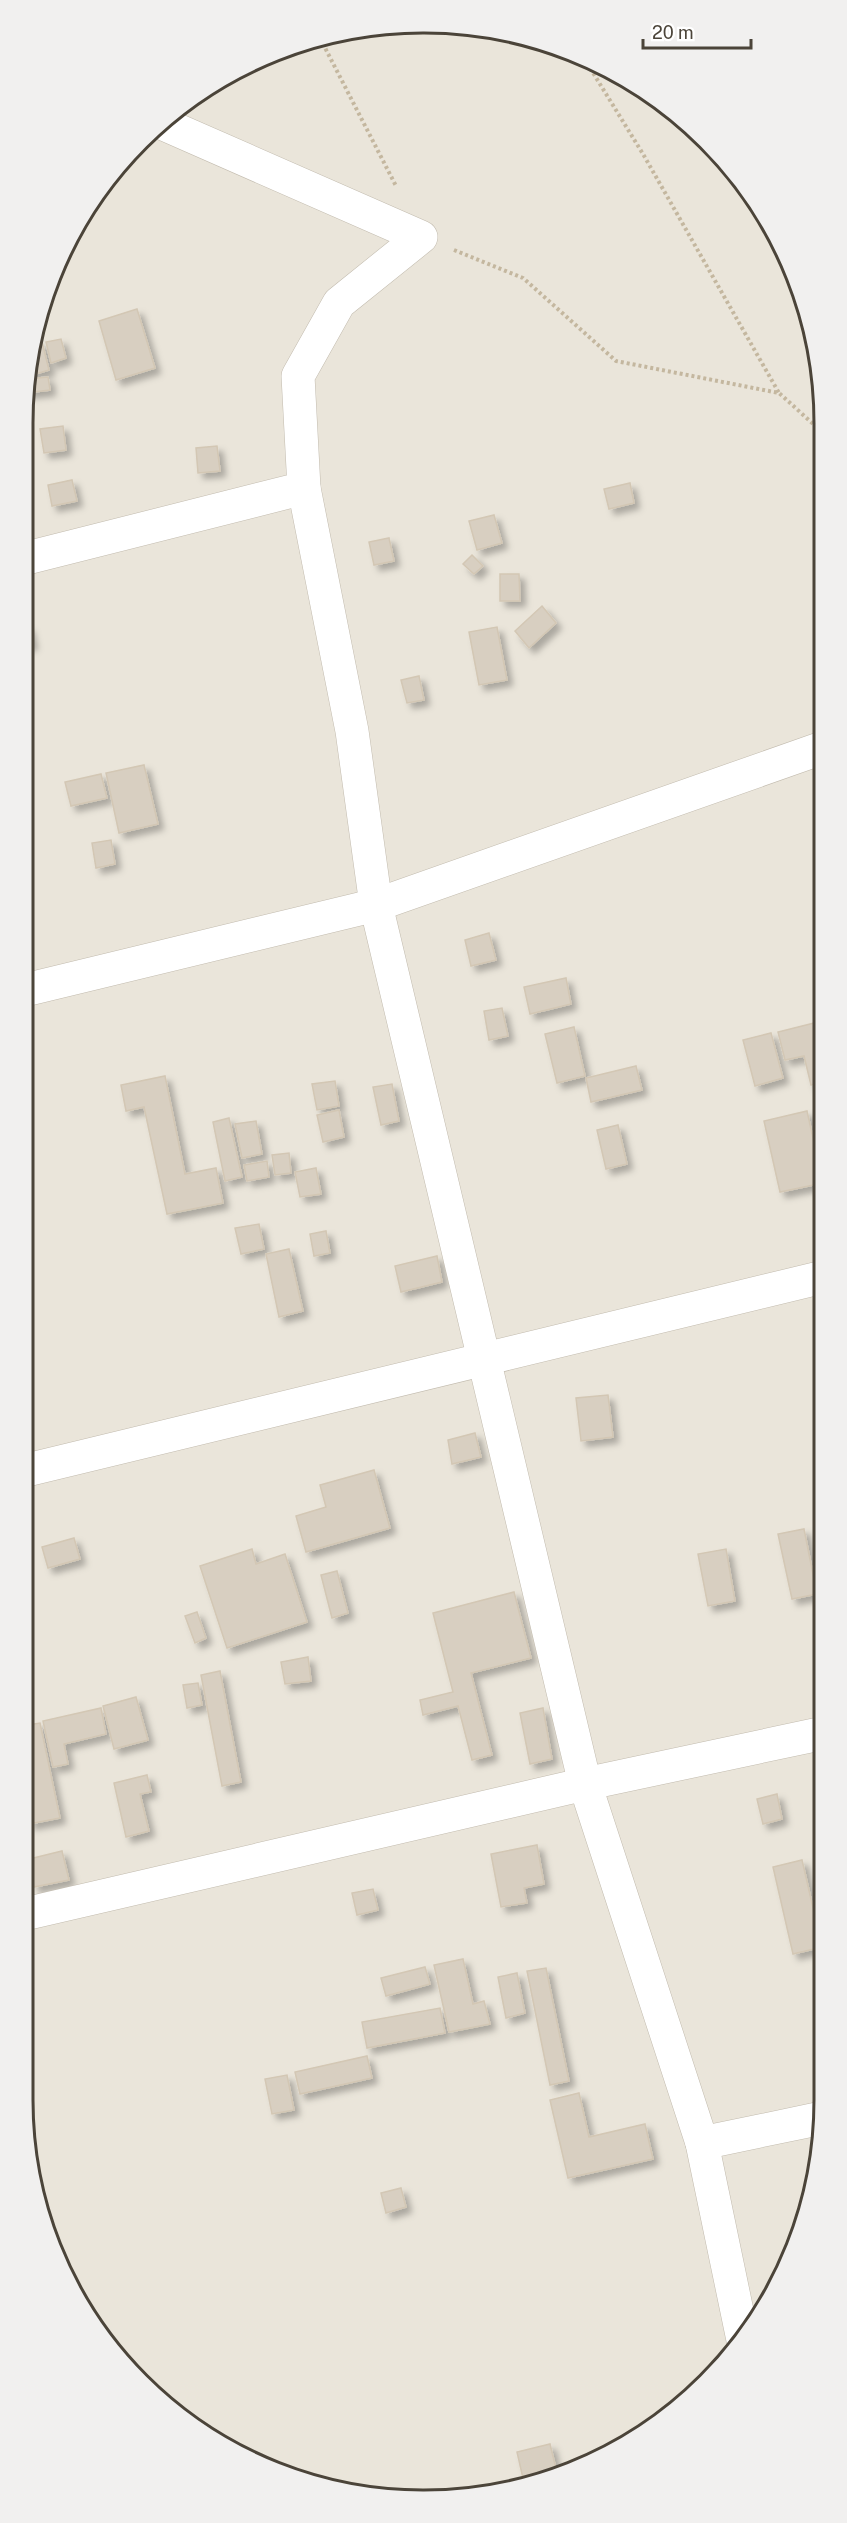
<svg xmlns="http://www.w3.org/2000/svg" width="847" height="2523" font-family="'Public Sans',sans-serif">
<defs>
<filter id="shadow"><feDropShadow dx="5.5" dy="5.5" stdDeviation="3" flood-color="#0004"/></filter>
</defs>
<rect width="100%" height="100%" fill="#f6f3ec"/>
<polygon fill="#eae5da" points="449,23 527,36 646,90 725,159 794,270 821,371 824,2099 811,2203 757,2323 707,2383 647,2433 527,2487 450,2500 372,2497 246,2459 179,2417 122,2364 53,2253 30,2177 23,424 36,320 64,246 105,180 159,122 223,76 294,44 371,26"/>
<g fill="#d8cfc1" stroke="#d3c7b4" stroke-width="1.5" filter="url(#shadow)">
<polygon points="137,309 155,368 116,380 99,321"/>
<polygon points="61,339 66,358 51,363 46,342"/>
<polygon points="42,342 49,370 29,376 33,345"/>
<polygon points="48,377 50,390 26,393 28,379"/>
<polygon points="63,426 66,450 44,453 40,429"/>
<polygon points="217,446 220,471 198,473 196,448"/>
<polygon points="72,480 77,501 52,506 48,485"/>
<polygon points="630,483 634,503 609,509 604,489"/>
<polygon points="494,515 502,543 477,550 469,521"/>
<polygon points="389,538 394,561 374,565 369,542"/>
<polygon points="472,555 483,566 474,574 463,564"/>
<polygon points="500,574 519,574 520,601 500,601"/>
<polygon points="542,606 556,623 529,648 515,631"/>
<polygon points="28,626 32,644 23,646 23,627"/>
<polygon points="497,627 507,680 479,685 469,632"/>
<polygon points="419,676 424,700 407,703 401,680"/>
<polygon points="144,765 158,824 119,833 106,773"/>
<polygon points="101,774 107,798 71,806 65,782"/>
<polygon points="111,840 115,864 96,868 92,843"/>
<polygon points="489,933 496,960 471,966 465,940"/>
<polygon points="566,978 571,1004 530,1014 524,987"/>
<polygon points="502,1008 508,1036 489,1040 484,1011"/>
<polygon points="822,1021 823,1082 811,1085 804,1056 785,1060 778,1032"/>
<polygon points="574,1027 585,1076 557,1083 545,1034"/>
<polygon points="771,1033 783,1078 755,1086 743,1040"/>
<polygon points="636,1066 642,1090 591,1102 586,1078"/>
<polygon points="165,1076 185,1174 216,1168 223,1203 167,1214 144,1107 126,1111 121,1085"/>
<polygon points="335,1081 339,1106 317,1110 312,1084"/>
<polygon points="392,1084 399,1121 381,1125 373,1087"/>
<polygon points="339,1110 344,1137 323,1142 317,1115"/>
<polygon points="807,1111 823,1183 780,1192 764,1121"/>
<polygon points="229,1118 242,1177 225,1181 213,1122"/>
<polygon points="256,1121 262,1154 242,1158 235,1124"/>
<polygon points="618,1125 627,1164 606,1169 597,1130"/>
<polygon points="289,1153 291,1173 275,1175 272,1155"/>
<polygon points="267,1161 269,1177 247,1181 244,1165"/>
<polygon points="316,1168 321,1194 300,1197 295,1172"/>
<polygon points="259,1224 264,1249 241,1254 235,1228"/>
<polygon points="326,1231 330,1253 314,1256 310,1234"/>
<polygon points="289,1249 303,1311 279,1317 266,1254"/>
<polygon points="437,1256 442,1282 401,1292 395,1266"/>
<polygon points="608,1395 613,1437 581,1441 576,1398"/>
<polygon points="475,1433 481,1457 452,1464 448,1440"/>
<polygon points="374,1470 390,1528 306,1552 296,1516 326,1507 320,1485"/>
<polygon points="804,1529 817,1594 792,1599 778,1534"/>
<polygon points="74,1538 80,1559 48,1568 42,1547"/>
<polygon points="252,1549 256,1564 285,1554 307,1622 227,1648 200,1566"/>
<polygon points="726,1549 735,1601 708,1606 698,1554"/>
<polygon points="337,1571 348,1613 332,1618 321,1575"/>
<polygon points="514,1592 531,1658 471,1673 492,1755 472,1760 458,1706 423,1715 420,1700 453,1692 433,1613"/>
<polygon points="197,1612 206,1638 195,1643 185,1616"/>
<polygon points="308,1657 311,1681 285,1684 281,1662"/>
<polygon points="220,1671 241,1782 222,1786 201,1675"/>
<polygon points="198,1683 202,1705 187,1708 183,1685"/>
<polygon points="136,1697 148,1740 114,1749 103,1706"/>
<polygon points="101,1708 106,1734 64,1744 68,1764 53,1767 43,1721"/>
<polygon points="543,1708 552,1759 530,1764 520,1713"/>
<polygon points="40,1723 60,1818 29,1824 28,1777 31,1777 28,1725"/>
<polygon points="147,1775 151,1792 140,1794 149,1831 126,1837 114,1783"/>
<polygon points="777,1794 782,1819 763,1824 757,1799"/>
<polygon points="537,1845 544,1884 524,1888 527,1903 501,1907 491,1854"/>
<polygon points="62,1851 69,1880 34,1887 29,1859"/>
<polygon points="802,1860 822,1947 793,1954 773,1867"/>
<polygon points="373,1889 378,1910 357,1915 352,1893"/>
<polygon points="463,1959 473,2004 484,2001 490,2024 449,2032 434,1965"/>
<polygon points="425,1967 430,1984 386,1996 381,1978"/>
<polygon points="546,1968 569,2081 550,2085 527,1971"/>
<polygon points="517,1973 525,2013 506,2018 498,1977"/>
<polygon points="440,2008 445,2033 367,2048 362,2022"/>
<polygon points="367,2056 372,2078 300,2094 295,2072"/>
<polygon points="287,2075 294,2110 272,2114 265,2079"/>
<polygon points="579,2093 589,2137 645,2124 653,2159 568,2178 550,2100"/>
<polygon points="401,2188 406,2207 386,2213 381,2193"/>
<polygon points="550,2444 557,2473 525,2487 517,2452"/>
</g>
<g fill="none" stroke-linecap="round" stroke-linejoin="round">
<g stroke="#c2bbae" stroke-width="34">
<g id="minor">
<polyline points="304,488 352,731 376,905 585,1784 702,2143 743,2340"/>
<polyline points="23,559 304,488 298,376 339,303 421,237 159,122"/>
<polyline points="25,990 376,905 822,748"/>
<polyline points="27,1470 823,1277"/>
<polyline points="29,1913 585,1784 824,1733"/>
<polyline points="702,2143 822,2118"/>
</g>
</g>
<g stroke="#c4b79f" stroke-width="4" stroke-dasharray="3 3" stroke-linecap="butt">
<polyline points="320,38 396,186"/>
<polyline points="587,63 643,154 779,393"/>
<polyline points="454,250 523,278 616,361 779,393 821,431"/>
</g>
<use href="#minor" stroke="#fff" stroke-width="33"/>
</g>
<path d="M0 0H847V2523H0ZM423 33H424A390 390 0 0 1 814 423V2100A390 390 0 0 1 424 2490H423A390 390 0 0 1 33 2100V423A390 390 0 0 1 423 33Z" fill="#f1f0ef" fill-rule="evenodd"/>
<path fill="none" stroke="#4b4439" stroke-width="3" d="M423 33H424A390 390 0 0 1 814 423V2100A390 390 0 0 1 424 2490H423A390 390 0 0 1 33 2100V423A390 390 0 0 1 423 33Z"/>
<path d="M643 39v9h108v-9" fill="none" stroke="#4b4439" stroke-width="3"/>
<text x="652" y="39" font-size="18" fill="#4b4439" stroke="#ffffff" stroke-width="4.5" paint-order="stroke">20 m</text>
</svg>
